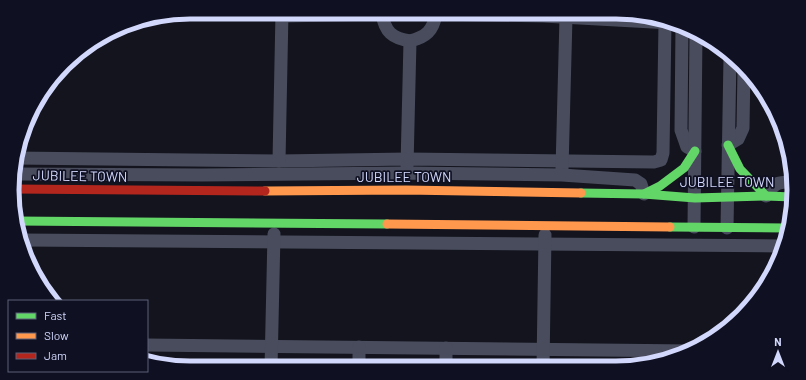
<svg xmlns="http://www.w3.org/2000/svg" width="806" height="380" font-family="Barlow,sans-serif">
<rect width="100%" height="100%" fill="#13141d"/>
<g fill="none" stroke-linecap="round" stroke-linejoin="round">
<g stroke="#494c5d" stroke-width="13">
<polyline points="435,12 436,14 543,16 671,23"/>
<path d="M382,14C385,32 392,38 410,41L407,166"/>
<polyline points="282,16 382,14 382,12"/>
<polyline points="682,25 681,130 687,147 695,151"/>
<path d="M410,41C426,37 433,31 436,14"/>
<polyline points="728,145 738,139 743,128 744,68"/>
<polyline points="15,158 279,161 408,159 654,162 661,160 663,153 665,22"/>
<polyline points="279,161 282,12"/>
<polyline points="562,169 566,17"/>
<polyline points="15,174 202,175 407,173 562,175 635,180 641,184 644,194"/>
<path d="M766,196C774,183 777,182 792,182"/>
<polyline points="694,227 696,33"/>
<polyline points="727,228 730,57"/>
<path d="M22,240C275,242 529,242 783,246"/>
<polyline points="147,345 691,351"/>
<polyline points="359,367 359,347"/>
<polyline points="446,367 446,348"/>
<polyline points="543,367 545,235"/>
<polyline points="271,368 274,234"/>
</g>
<g stroke="#63d668" stroke-width="9">
<polyline points="728,145 740,169 766,196"/>
<polyline points="581,193 644,194 695,198 766,196 793,197"/>
<polyline points="644,194 660,186 684,168 695,151"/>
<polyline points="16,221 387,224"/>
<polyline points="670,227 786,228"/>
</g>
<g stroke="#ff974d" stroke-width="9">
<polyline points="265,191 406,190 581,193"/>
<polyline points="387,224 670,227"/>
</g>
<polyline stroke="#b3261e" stroke-width="9" points="14,189 265,191"/>
</g>
<g text-anchor="middle" stroke-width="3.5" stroke-linejoin="round" paint-order="stroke">
<g font-size="14" fill="#d2d7fc" stroke="#0f1021">
<text transform="translate(80 176) rotate(1)" y="5">JUBILEE TOWN</text>
<text x="404" y="182">JUBILEE TOWN</text>
<text x="727" y="187">JUBILEE TOWN</text>
</g>
</g>
<path d="M0 0H806V380H0ZM190 19H616A171 171 0 0 1 787 190V190A171 171 0 0 1 616 361H190A171 171 0 0 1 19 190V190A171 171 0 0 1 190 19Z" fill="#0f1021" fill-rule="evenodd"/>
<path fill="none" stroke="#d2d7fc" stroke-width="5" d="M190 19H616A171 171 0 0 1 787 190V190A171 171 0 0 1 616 361H190A171 171 0 0 1 19 190V190A171 171 0 0 1 190 19Z"/>
<rect x="8" y="300" width="140" height="72" fill="#0f1021" stroke="#5d6079"/>
<rect x="16" y="313" width="20" height="6" fill="#63d668" stroke="#5d6079"/>
<text x="44" y="320" font-size="12" fill="#d2d7fc">Fast</text>
<rect x="16" y="333" width="20" height="6" fill="#ff974d" stroke="#5d6079"/>
<text x="44" y="340" font-size="12" fill="#d2d7fc">Slow</text>
<rect x="16" y="353" width="20" height="6" fill="#b3261e" stroke="#5d6079"/>
<text x="44" y="360" font-size="12" fill="#d2d7fc">Jam</text>
<g transform="translate(778 352)" stroke="#0f1021" stroke-width="3" paint-order="stroke">
<path d="M0-3L7 15L0 10L-7 15Z" fill="#d2d7fc"/>
<text y="-6" font-size="11" font-weight="bold" text-anchor="middle" fill="#d2d7fc">N</text>
</g>
</svg>
